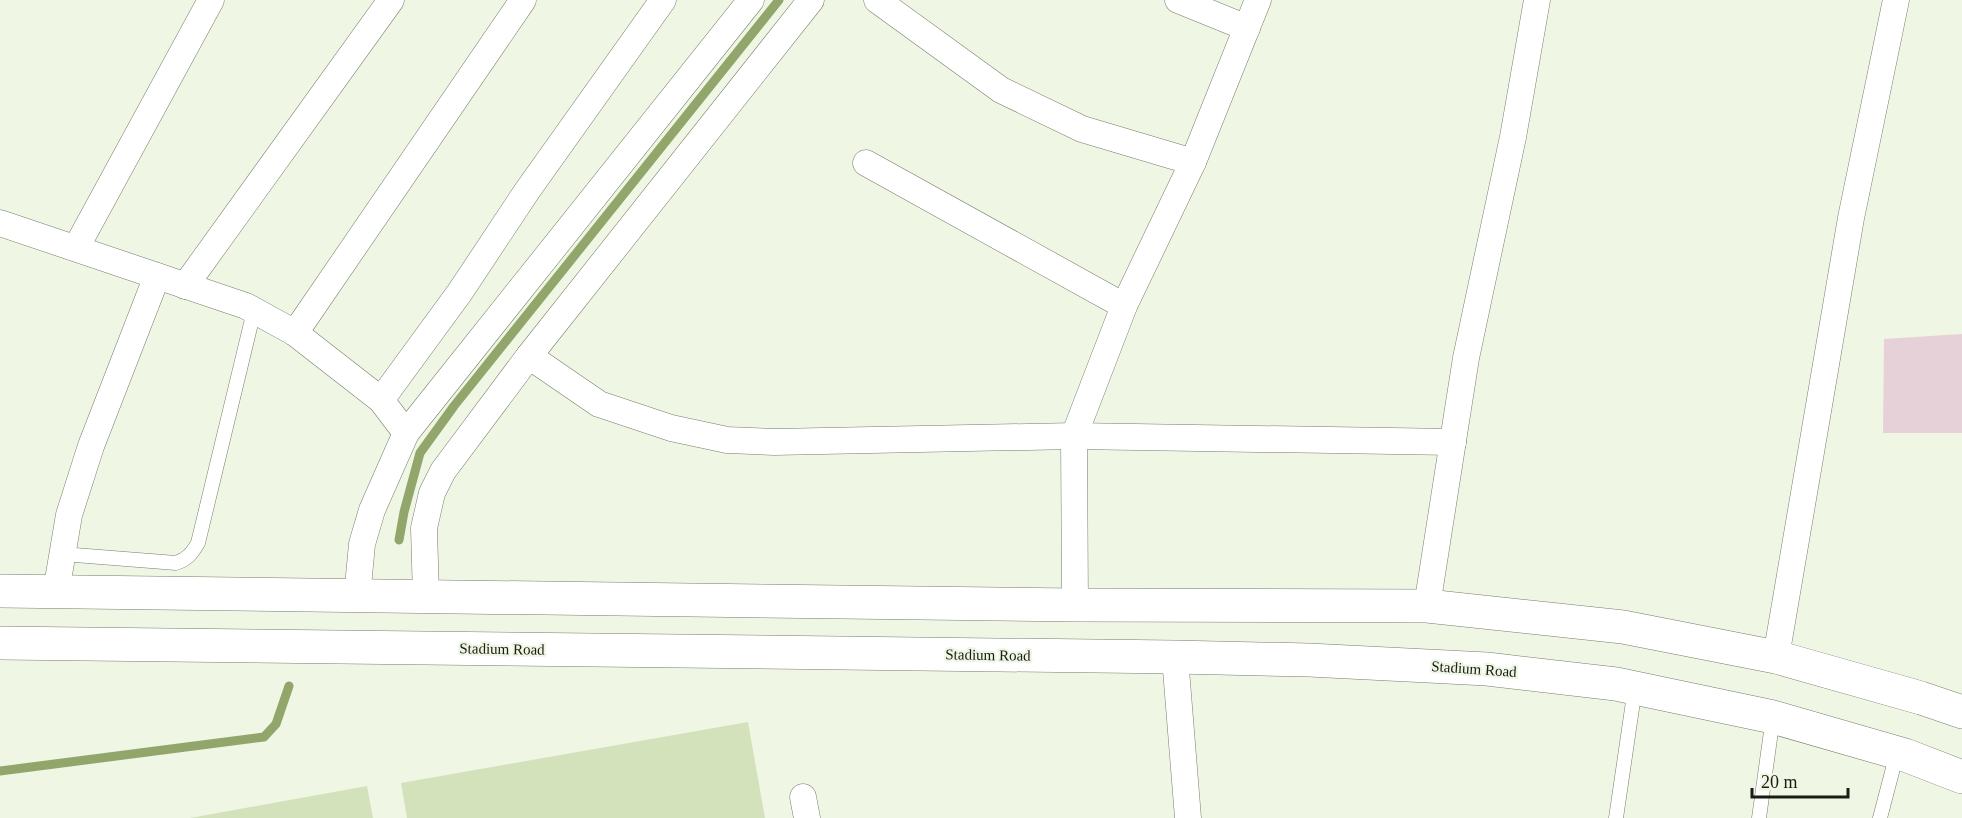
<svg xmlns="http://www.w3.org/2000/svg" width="1962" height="818" font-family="Georgia,serif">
<rect width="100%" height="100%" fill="#eff6e3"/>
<g fill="#d4e2bb">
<polygon points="748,722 765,818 407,818 401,783"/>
<polygon points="367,786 373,818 190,818"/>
</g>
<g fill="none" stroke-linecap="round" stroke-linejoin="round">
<g stroke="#92a56a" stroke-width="9">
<polyline points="399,540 404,512 420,453 454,406 779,0"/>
<polyline points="0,771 264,737 276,724 289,686"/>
</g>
</g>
<polygon fill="#e7d1d8" points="1962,334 1962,433 1883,433 1884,339"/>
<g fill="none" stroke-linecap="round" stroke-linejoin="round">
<g stroke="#777d6c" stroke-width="15">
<g id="service">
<path d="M62,554L176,563C188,559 192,553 198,543L254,311"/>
<polyline points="1616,818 1635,688"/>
<polyline points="1759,818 1773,717"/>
<polyline points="1880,818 1897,753"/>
</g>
</g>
<g stroke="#777d6c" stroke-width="27">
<g id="minor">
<polyline points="877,0 1001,90 1082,129 1193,162"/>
<polyline points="1178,0 1247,28"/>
<polyline points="866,163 1124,306"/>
<polyline points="0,223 246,306 295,333 381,400 406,433"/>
<polyline points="76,248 211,0"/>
<polyline points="185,286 391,0"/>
<polyline points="295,333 523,0"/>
<polyline points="529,356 599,404 671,428 727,440 774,442 1074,436 1453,442"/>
<polyline points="381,400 460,292 527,191 663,0"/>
<polyline points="56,592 69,515 91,446 157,276"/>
<polyline points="357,597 362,544 372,510 406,433 751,0"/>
<polyline points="426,598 424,528 432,493 443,471 529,356 811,0"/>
<polyline points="1075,605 1074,436 1124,306 1193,162 1258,0"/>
<polyline points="1427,606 1466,358 1513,137 1537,0"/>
<polyline points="1175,657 1188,818"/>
<polyline points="1776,657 1851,218 1896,0"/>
<polyline points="803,797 807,818"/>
</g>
</g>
<g stroke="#777d6c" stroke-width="34">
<g id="secondary">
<polyline points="0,591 1075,605 1427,606 1623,627 1776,657 1921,698 1962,712"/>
<polyline points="0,643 1175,657 1309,660 1487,669 1616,684 1773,717 1905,755 1962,777"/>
</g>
</g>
<use href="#service" stroke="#fff" stroke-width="14"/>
<use href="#minor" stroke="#fff" stroke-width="26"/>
<use href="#secondary" stroke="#fff" stroke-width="33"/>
</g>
<g text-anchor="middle" stroke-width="4.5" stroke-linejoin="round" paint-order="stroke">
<g font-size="15" fill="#1a1c15" stroke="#eff6e3">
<text transform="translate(502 649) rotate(1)" y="5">Stadium Road</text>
<text transform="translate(988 655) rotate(1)" y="5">Stadium Road</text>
<text transform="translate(1474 669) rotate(4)" y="5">Stadium Road</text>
</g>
</g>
<path d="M1752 788v9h96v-9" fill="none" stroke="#1a1c15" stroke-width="3"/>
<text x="1761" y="788" font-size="18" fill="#1a1c15" stroke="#eff6e3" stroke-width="4.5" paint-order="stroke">20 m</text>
</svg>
